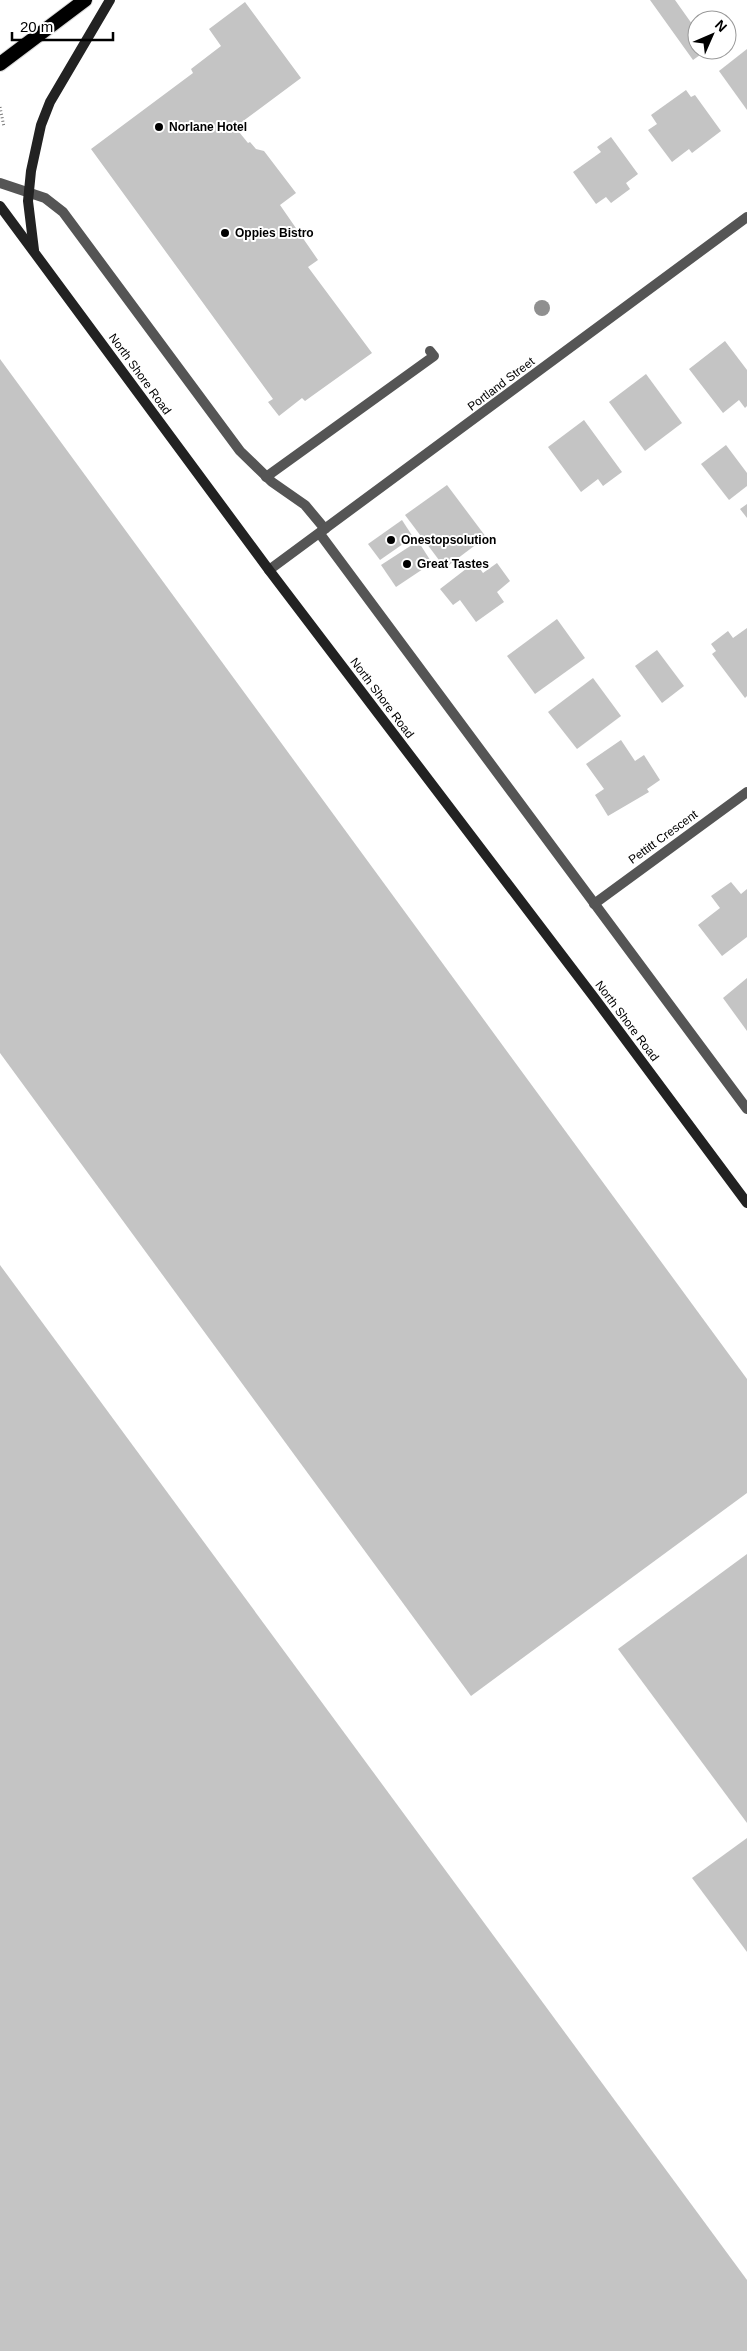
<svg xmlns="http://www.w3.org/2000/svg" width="747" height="2351" font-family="Helvetica,sans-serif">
<rect width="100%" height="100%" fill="#fff"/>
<g fill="#c4c4c4">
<polygon points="650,0 675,0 697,31 697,50 707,50 693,60"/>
<polygon points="245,2 301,78 235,127 248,143 250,142 256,149 264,151 296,193 280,205 318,260 308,267 372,353 305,401 302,398 279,416 268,402 273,399 91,149 193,73 191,69 221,46 209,29"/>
<polygon points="747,49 747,110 719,71"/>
<polygon points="686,90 691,97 695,95 721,131 692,153 689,149 672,162 648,130 657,124 651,115"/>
<polygon points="611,137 638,174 626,183 630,189 611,203 606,197 596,204 573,172 601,152 597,147"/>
<polygon points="725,341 747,370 747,406 745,408 739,400 723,413 689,369"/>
<polygon points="0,359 747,1379 747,1493 471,1696 0,1053"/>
<polygon points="646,374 682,423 645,451 609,402"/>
<polygon points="584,420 622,472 603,486 598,479 581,492 548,447"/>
<polygon points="726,445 747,473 747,486 729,500 701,464"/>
<polygon points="447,485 486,537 445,568 405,515"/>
<polygon points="747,504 747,518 740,509"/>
<polygon points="402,520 413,537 380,560 368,544"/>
<polygon points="418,541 432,563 396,587 381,565"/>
<polygon points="475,562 483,573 497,563 510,581 497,592 504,602 476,622 460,600 453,605 440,589"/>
<polygon points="557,619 585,658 535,694 507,656"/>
<polygon points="747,628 747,696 745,698 712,654 716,651 711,644 728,631 733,638"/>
<polygon points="657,650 684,686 662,703 635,666"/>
<polygon points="593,678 621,716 577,749 548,712"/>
<polygon points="621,740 635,761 644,755 660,780 647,789 649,792 608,816 595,795 604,789 586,764"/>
<polygon points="731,882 741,894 747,889 747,937 722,956 698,925 720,908 711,896"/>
<polygon points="747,978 747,1031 723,998"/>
<polygon points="0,1265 747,2280 747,2351 0,2351"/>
<polygon points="747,1554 747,1823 618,1649"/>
<polygon points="747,1838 747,1952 692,1878"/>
</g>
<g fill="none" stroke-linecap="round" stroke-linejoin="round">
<g stroke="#dbdbdb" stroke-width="16">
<polyline id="trunk" points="0,64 85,0"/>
</g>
<polyline stroke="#777" stroke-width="3" stroke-dasharray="1 2.5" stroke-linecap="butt" points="0,107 4,127"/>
<g stroke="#555" stroke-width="10">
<polyline points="0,183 45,198 63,212 240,451 272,482 305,505 325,529"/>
<polyline points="266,477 434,356 430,351"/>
<polyline points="320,534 747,1109"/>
</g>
<g stroke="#555" stroke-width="10">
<polyline points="269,570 747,217"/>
<polyline points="594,904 747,792"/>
</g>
<g stroke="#222" stroke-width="10">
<polyline points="0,206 269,570 596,1000 747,1203"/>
<polyline points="34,250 28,201 31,171 41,125 50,102 110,0"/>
</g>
<use href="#trunk" stroke="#000" stroke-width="14"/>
</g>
<circle fill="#8f8f8f" cx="542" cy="308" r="8"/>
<g fill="#000" stroke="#fff" stroke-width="2">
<circle cx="159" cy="127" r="5"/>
<circle cx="225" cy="233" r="5"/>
<circle cx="391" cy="540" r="5"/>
<circle cx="407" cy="564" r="5"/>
</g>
<g text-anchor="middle" stroke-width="4" stroke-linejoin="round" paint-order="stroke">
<g font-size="12" font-weight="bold" fill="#000" stroke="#fff" text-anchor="start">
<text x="169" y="131">Norlane Hotel</text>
<text x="235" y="237">Oppies Bistro</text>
<text x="401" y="544">Onestopsolution</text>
<text x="417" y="568">Great Tastes</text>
</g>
<g font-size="12" fill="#000" stroke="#fff">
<text transform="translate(140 374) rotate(54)" y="4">North Shore Road</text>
<text transform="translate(501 384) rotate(-37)" y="4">Portland Street</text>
<text transform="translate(382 698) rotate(53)" y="4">North Shore Road</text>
<text transform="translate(663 837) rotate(-36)" y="4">Pettitt Crescent</text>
<text transform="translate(627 1021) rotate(53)" y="4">North Shore Road</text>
</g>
</g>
<g transform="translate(712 35) rotate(45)"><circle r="24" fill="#ffffff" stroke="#999999"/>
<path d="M0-4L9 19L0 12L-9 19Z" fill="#000000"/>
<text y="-8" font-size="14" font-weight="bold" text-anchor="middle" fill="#000000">N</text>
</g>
<path d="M12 32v8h101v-8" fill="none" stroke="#000000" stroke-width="2.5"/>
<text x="20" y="32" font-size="15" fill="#000000" stroke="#ffffff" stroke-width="4" paint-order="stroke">20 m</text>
</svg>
